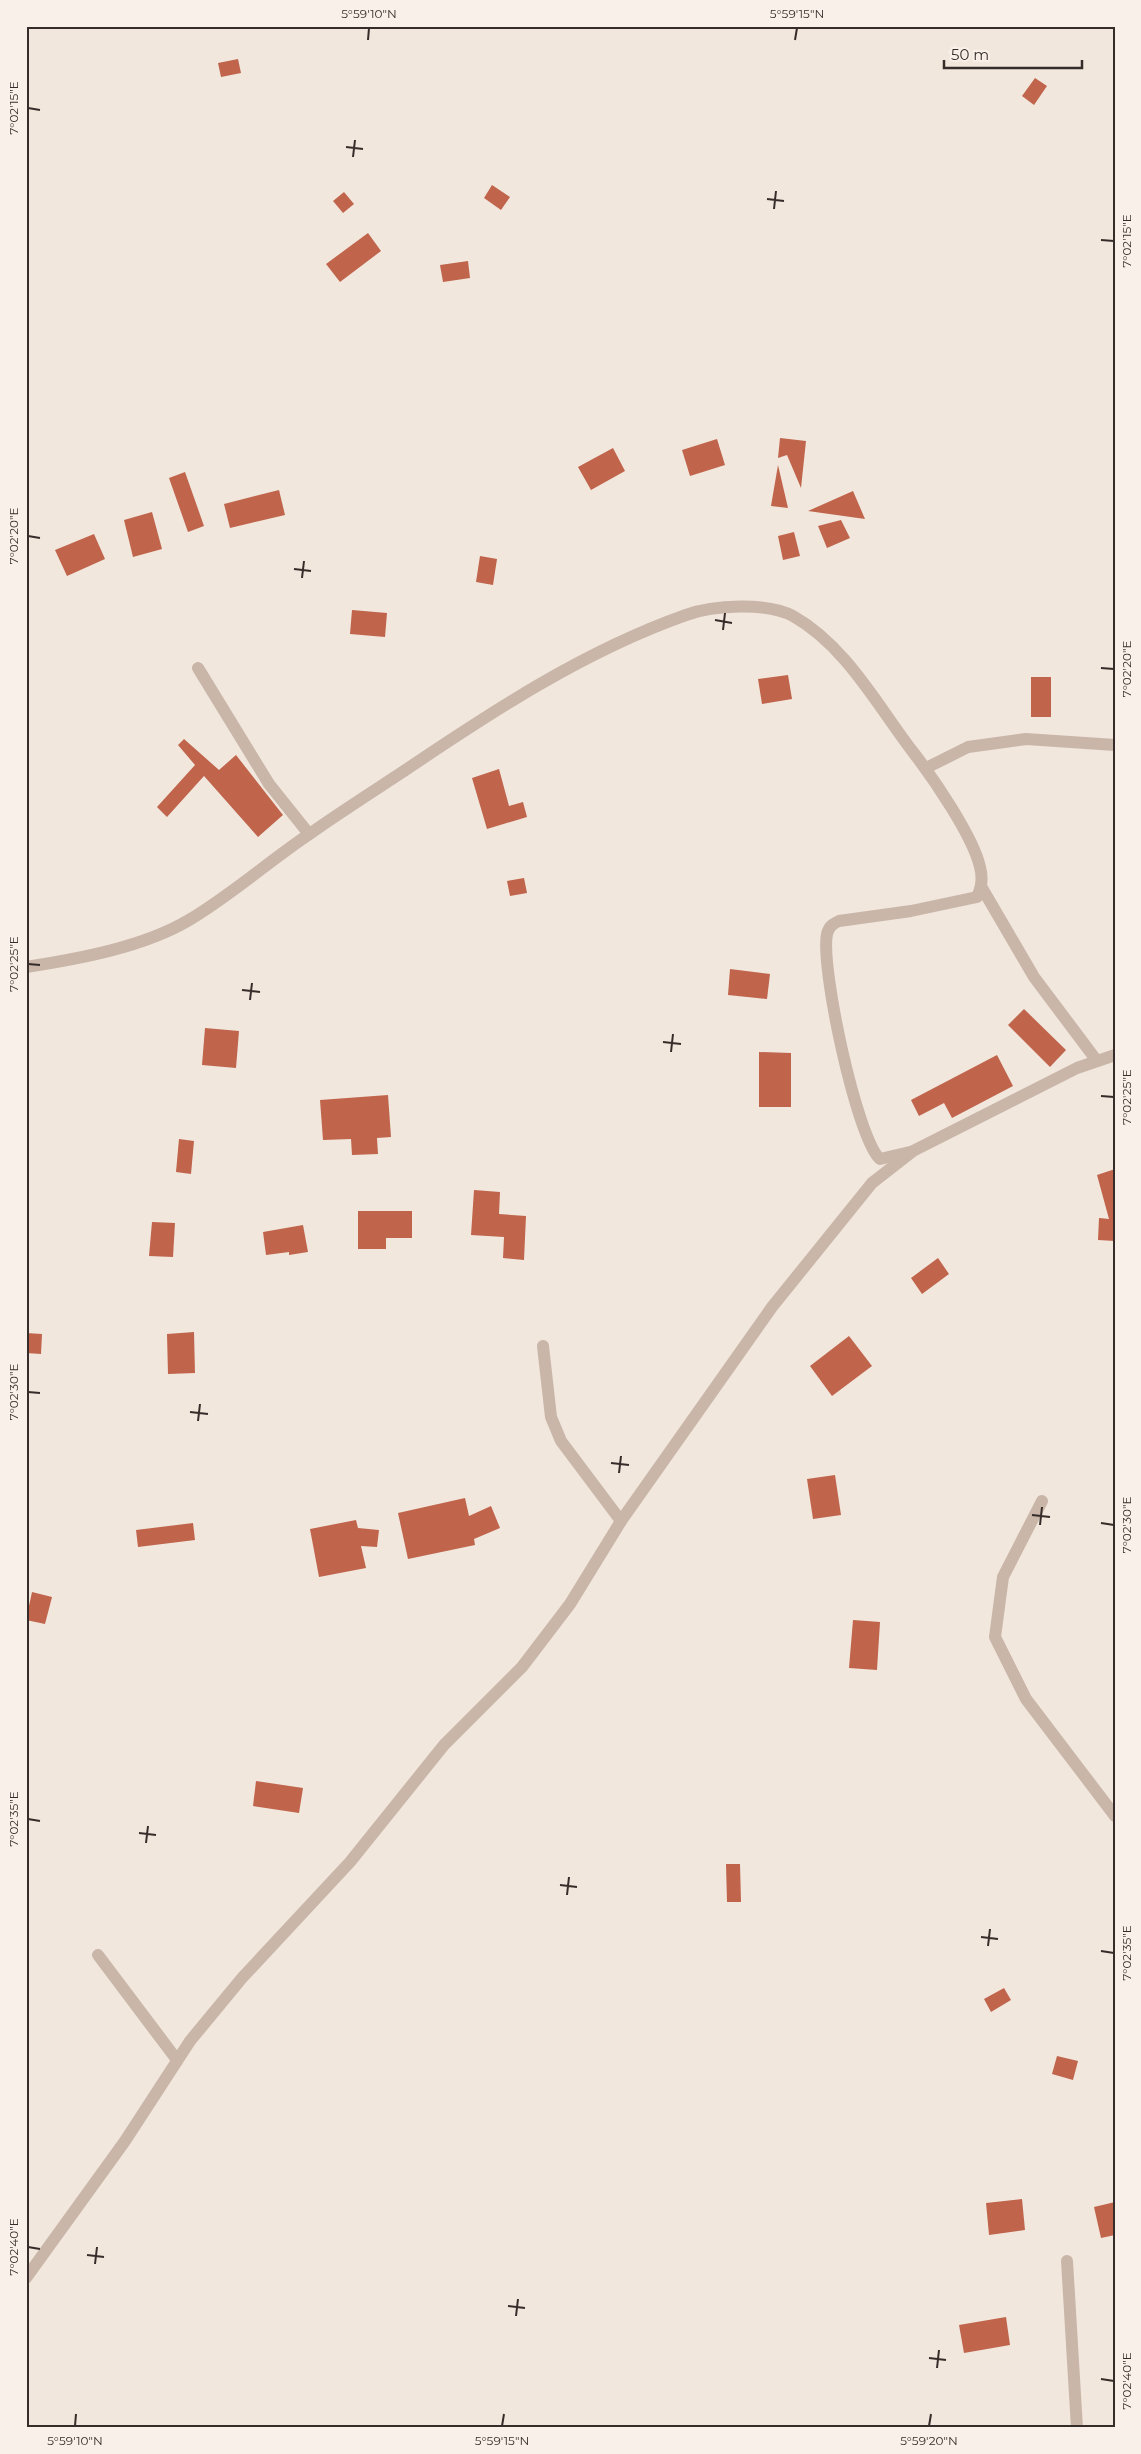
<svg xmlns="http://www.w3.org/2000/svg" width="1141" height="2454" font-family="Montserrat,sans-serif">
<rect width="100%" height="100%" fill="#f1e7dd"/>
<g fill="#c0644c">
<polygon points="238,59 241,73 221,77 218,63"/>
<polygon points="1035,78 1047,86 1034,105 1022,96"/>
<polygon points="492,185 510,197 501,210 484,198"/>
<polygon points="344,192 354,204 343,213 333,201"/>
<polygon points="368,233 381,251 340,282 326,264"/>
<polygon points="468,261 470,278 443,282 440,265"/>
<polygon points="780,438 806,441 801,488 787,455 778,458"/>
<polygon points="717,439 725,465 690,476 682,450"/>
<polygon points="613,448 625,471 591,490 578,467"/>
<polygon points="778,465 788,508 771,506"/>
<polygon points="185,472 204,526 188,532 169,478"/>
<polygon points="279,490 285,515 230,528 224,504"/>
<polygon points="853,491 865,519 808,511"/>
<polygon points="152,512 162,549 133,557 124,520"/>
<polygon points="841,520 850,538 827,548 818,526"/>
<polygon points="794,532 800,556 783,560 778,536"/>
<polygon points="94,534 105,559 67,576 55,550"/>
<polygon points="480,556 497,559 493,585 476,582"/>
<polygon points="352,610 387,613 385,637 350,634"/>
<polygon points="788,675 792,699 762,704 758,679"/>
<rect x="1031" y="677" width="20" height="40"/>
<polygon points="184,739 219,770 236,755 283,815 258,837 204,776 167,817 157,807 195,765 178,745"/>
<polygon points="499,769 509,806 523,802 527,817 487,829 472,778"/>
<polygon points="524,878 527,893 510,896 507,881"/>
<polygon points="730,969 770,974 767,999 728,995"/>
<polygon points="1024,1009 1066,1050 1050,1067 1008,1025"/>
<polygon points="205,1028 239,1031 236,1068 202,1065"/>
<polygon points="759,1052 791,1053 791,1107 759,1107"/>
<polygon points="997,1055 1013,1086 952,1118 944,1103 919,1116 911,1100"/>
<polygon points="388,1095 391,1137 377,1138 378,1154 352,1155 351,1139 323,1140 320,1100"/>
<polygon points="179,1139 194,1141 191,1174 176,1172"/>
<polygon points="1115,1169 1115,1241 1098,1240 1099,1218 1109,1219 1097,1175"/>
<polygon points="474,1190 500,1192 499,1214 526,1216 524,1260 503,1258 504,1237 471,1235"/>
<polygon points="358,1211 412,1211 412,1238 386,1238 386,1249 358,1249"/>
<polygon points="152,1222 175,1223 173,1257 149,1256"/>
<polygon points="303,1225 308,1252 289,1255 289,1252 266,1255 263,1232"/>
<polygon points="938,1258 949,1274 922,1294 911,1278"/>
<polygon points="194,1332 195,1373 168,1374 167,1334"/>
<polygon points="26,1333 42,1334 41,1354 26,1353"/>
<polygon points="849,1336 872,1366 832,1396 810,1366"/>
<polygon points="835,1475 841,1515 813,1519 807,1479"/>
<polygon points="465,1498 469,1516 491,1506 500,1528 474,1539 475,1545 408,1559 398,1513"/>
<polygon points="356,1520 358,1528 379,1530 377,1547 361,1546 366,1568 319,1577 310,1529"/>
<polygon points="193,1523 195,1540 138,1547 136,1530"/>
<polygon points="32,1592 52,1597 45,1624 26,1620"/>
<polygon points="853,1620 880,1622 877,1670 849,1668"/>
<polygon points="256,1781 303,1788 299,1813 253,1806"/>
<polygon points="726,1864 740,1864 741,1902 727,1902"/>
<polygon points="1004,1988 1011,2000 991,2012 984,1999"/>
<polygon points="1057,2056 1078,2061 1073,2080 1052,2074"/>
<polygon points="1022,2199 1025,2230 989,2235 986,2203"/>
<polygon points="1115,2202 1115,2235 1101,2238 1094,2207"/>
<polygon points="1006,2317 1010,2345 964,2353 959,2325"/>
</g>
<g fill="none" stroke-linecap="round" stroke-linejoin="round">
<g stroke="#c9b6a9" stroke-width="12">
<polyline points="198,668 269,784 309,834"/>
<polyline points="926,768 968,747 1026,739 1115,745"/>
<polyline points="982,888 1034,977 1097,1061"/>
<path d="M26,967C78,959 144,947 189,920C231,895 268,862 308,835C339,813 372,792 404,771C493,711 584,651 686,615C713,605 767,602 793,616C846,646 877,705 913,752C933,778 973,836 980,867C983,878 982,887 977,897L911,911L839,921C833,924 829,926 827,934C820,966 857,1139 880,1159L910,1152"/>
<polyline points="543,1346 551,1417 561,1441 621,1521"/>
<polyline points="1042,1501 1003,1577 995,1637 1026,1699 1115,1816"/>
<polyline points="98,1955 177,2060"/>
<polyline points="1067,2261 1077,2428"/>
<polyline points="26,2278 125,2141 190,2041 242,1978 350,1862 444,1745 522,1667 570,1604 621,1521 772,1307 872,1183 913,1151 1077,1068 1115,1055"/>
</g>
</g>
<path fill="none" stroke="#362c29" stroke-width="2" d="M368,40L369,28M795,40L797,28M28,108L40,110M346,147L363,149M353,157L355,140M767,199L784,201M774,209L776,191M1101,240L1114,241M28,536L40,538M294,569L311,571M302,578L304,561M715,620L732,623M723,630L725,613M1101,668L1114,669M28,964L40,965M242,990L260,992M250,1000L252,983M663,1042L681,1044M671,1052L673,1034M1101,1096L1114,1097M28,1392L40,1393M190,1412L208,1414M198,1421L200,1404M611,1463L629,1465M619,1473L621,1456M1032,1515L1050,1517M1101,1523L1114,1525M1040,1525L1042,1507M28,1819L40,1821M139,1833L156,1835M146,1843L148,1826M560,1885L577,1887M567,1895L569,1877M981,1937L998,1939M988,1946L990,1929M1101,1951L1114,1953M28,2247L40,2249M87,2255L104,2257M95,2264L97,2247M508,2306L525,2308M516,2316L518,2299M929,2358L946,2360M937,2368L939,2350M1101,2379L1114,2381M75,2426L76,2414M502,2426L504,2414M929,2426L931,2414"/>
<rect width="1141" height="2454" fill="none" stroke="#f9f1e9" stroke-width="55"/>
<path d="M944 60v8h138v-8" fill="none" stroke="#362c29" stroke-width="2.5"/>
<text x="951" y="60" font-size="15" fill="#362c29" stroke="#f9f1e9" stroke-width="4" paint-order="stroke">50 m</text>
<rect x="28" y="28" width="1086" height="2398" fill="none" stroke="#362c29" stroke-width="2"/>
<g font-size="12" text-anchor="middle" fill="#362c29">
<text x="369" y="18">5°59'10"N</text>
<text x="797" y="18">5°59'15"N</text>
<text transform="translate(14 108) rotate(-90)" y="4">7°02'15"E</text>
<text transform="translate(1127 241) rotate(-90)" y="4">7°02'15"E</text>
<text transform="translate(14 536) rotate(-90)" y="4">7°02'20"E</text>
<text transform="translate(1127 669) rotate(-90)" y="4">7°02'20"E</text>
<text transform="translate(14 964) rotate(-90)" y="4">7°02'25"E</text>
<text transform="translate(1127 1097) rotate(-90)" y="4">7°02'25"E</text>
<text transform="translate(14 1392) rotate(-90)" y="4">7°02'30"E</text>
<text transform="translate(1127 1525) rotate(-90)" y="4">7°02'30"E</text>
<text transform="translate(14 1819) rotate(-90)" y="4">7°02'35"E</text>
<text transform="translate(1127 1953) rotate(-90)" y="4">7°02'35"E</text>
<text transform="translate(14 2247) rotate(-90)" y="4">7°02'40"E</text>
<text transform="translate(1127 2381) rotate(-90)" y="4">7°02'40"E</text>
<text x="75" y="2445">5°59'10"N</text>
<text x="502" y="2445">5°59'15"N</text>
<text x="929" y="2445">5°59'20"N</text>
</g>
</svg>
